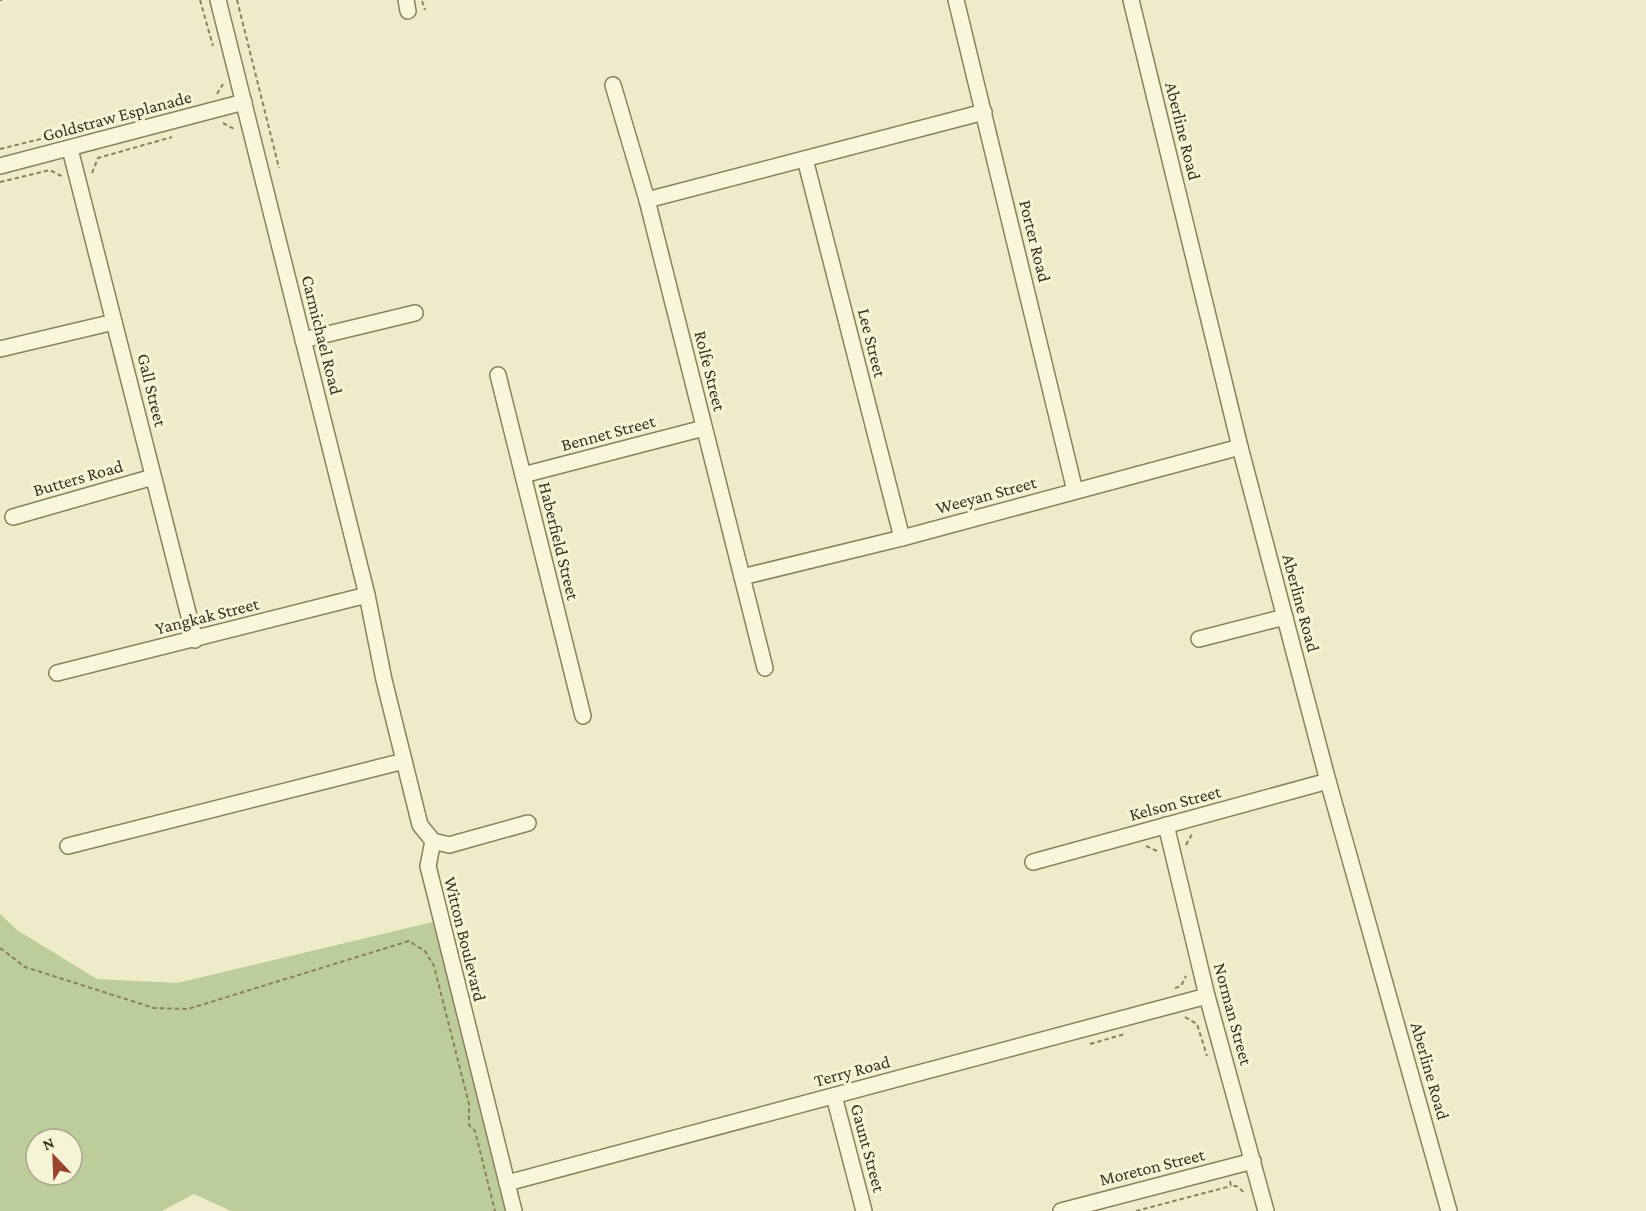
<svg xmlns="http://www.w3.org/2000/svg" width="1646" height="1211" font-family="'Crimson Pro',serif">
<rect width="100%" height="100%" fill="#eeecc8"/>
<path fill="#bccd9b" fill-rule="evenodd" d="M0,914L17,930L97,979L177,983L441,920L514,1211H231L194,1194L162,1211H0ZM36,1139H72V1175H36Z"/>
<g fill="none" stroke-linecap="round" stroke-linejoin="round">
<g stroke="#8b805d" stroke-width="18">
<g id="minor">
<polyline points="218,0 367,595 384,680 420,825 433,841 428,866 514,1211"/>
<polyline points="406,0 408,11"/>
<polyline points="956,0 1075,491"/>
<polyline points="1131,0 1240,447 1328,781 1449,1211"/>
<polyline points="613,85 647,200 765,668"/>
<polyline points="70,149 195,640"/>
<polyline points="805,159 902,538"/>
<polyline points="0,166 244,102"/>
<polyline points="647,200 984,112"/>
<polyline points="303,340 415,313"/>
<polyline points="0,349 114,322"/>
<polyline points="498,375 583,716"/>
<polyline points="523,475 704,428"/>
<polyline points="13,517 153,477"/>
<polyline points="742,577 902,538 1240,447"/>
<polyline points="1199,639 1285,617"/>
<polyline points="57,673 367,595"/>
<polyline points="1166,825 1207,996 1266,1211"/>
<polyline points="433,841 449,845 528,823"/>
<polyline points="68,846 404,761"/>
<polyline points="1033,862 1328,781"/>
<polyline points="834,1096 864,1211"/>
<polyline points="507,1183 1207,996"/>
<polyline points="1061,1211 1253,1161"/>
</g>
</g>
<g stroke="#8b805d" stroke-width="2" stroke-dasharray="4.5 3" stroke-linecap="butt">
<polyline points="0,0 2,0"/>
<polyline points="200,0 213,46"/>
<polyline points="237,0 279,168"/>
<polyline points="422,1 425,10"/>
<polyline points="217,94 223,84"/>
<polyline points="223,123 234,129"/>
<polyline points="0,149 57,135"/>
<polyline points="92,173 98,158 172,137"/>
<polyline points="0,182 50,170 63,177"/>
<polyline points="1186,845 1192,834"/>
<polyline points="1146,846 1157,851"/>
<polyline points="0,948 25,967 154,1008 188,1009 409,941 425,951 434,966 469,1104 469,1125 475,1131 495,1211"/>
<polyline points="1175,988 1181,986 1186,976"/>
<polyline points="1185,1017 1197,1024 1207,1056"/>
<polyline points="1090,1044 1125,1034"/>
<polyline points="1230,1181 1231,1186 1236,1186 1245,1193"/>
<polyline points="1136,1211 1231,1186"/>
</g>
<use href="#minor" stroke="#f9f7db" stroke-width="15"/>
</g>
<g text-anchor="middle" stroke-width="6" stroke-linejoin="round" paint-order="stroke">
<g font-size="18" fill="#3b3320" stroke="#f6f4d7">
<text transform="translate(117 116) rotate(-15)" y="6">Goldstraw Esplanade</text>
<text transform="translate(1183 131) rotate(76)" y="6">Aberline Road</text>
<text transform="translate(1035 241) rotate(76)" y="6">Porter Road</text>
<text transform="translate(322 335) rotate(76)" y="6">Carmichael Road</text>
<text transform="translate(872 343) rotate(76)" y="6">Lee Street</text>
<text transform="translate(710 371) rotate(76)" y="6">Rolfe Street</text>
<text transform="translate(152 390) rotate(76)" y="6">Gall Street</text>
<text transform="translate(608 433) rotate(-15)" y="6">Bennet Street</text>
<text transform="translate(78 478) rotate(-16)" y="6">Butters Road</text>
<text transform="translate(986 495) rotate(-15)" y="6">Weeyan Street</text>
<text transform="translate(559 541) rotate(76)" y="6">Haberfield Street</text>
<text transform="translate(1301 603) rotate(75)" y="6">Aberline Road</text>
<text transform="translate(207 616) rotate(-14)" y="6">Yangkak Street</text>
<text transform="translate(1175 803) rotate(-15)" y="6">Kelson Street</text>
<text transform="translate(465 939) rotate(76)" y="6">Witton Boulevard</text>
<text transform="translate(1233 1014) rotate(75)" y="6">Norman Street</text>
<text transform="translate(852 1071) rotate(-15)" y="6">Terry Road</text>
<text transform="translate(1430 1071) rotate(74)" y="6">Aberline Road</text>
<text transform="translate(868 1148) rotate(75)" y="6">Gaunt Street</text>
<text transform="translate(1152 1167) rotate(-14)" y="6">Moreton Street</text>
</g>
</g>
<g transform="translate(54 1157) rotate(337)"><circle r="28" fill="#f6f4d7" stroke="#aba78e" stroke-width="1.5"/>
<path d="M0-4.5L10 22L0 15L-10 22Z" fill="#99452d"/>
<text y="-9" font-size="16" font-weight="bold" text-anchor="middle" fill="#3b3320">N</text>
</g>
</svg>
